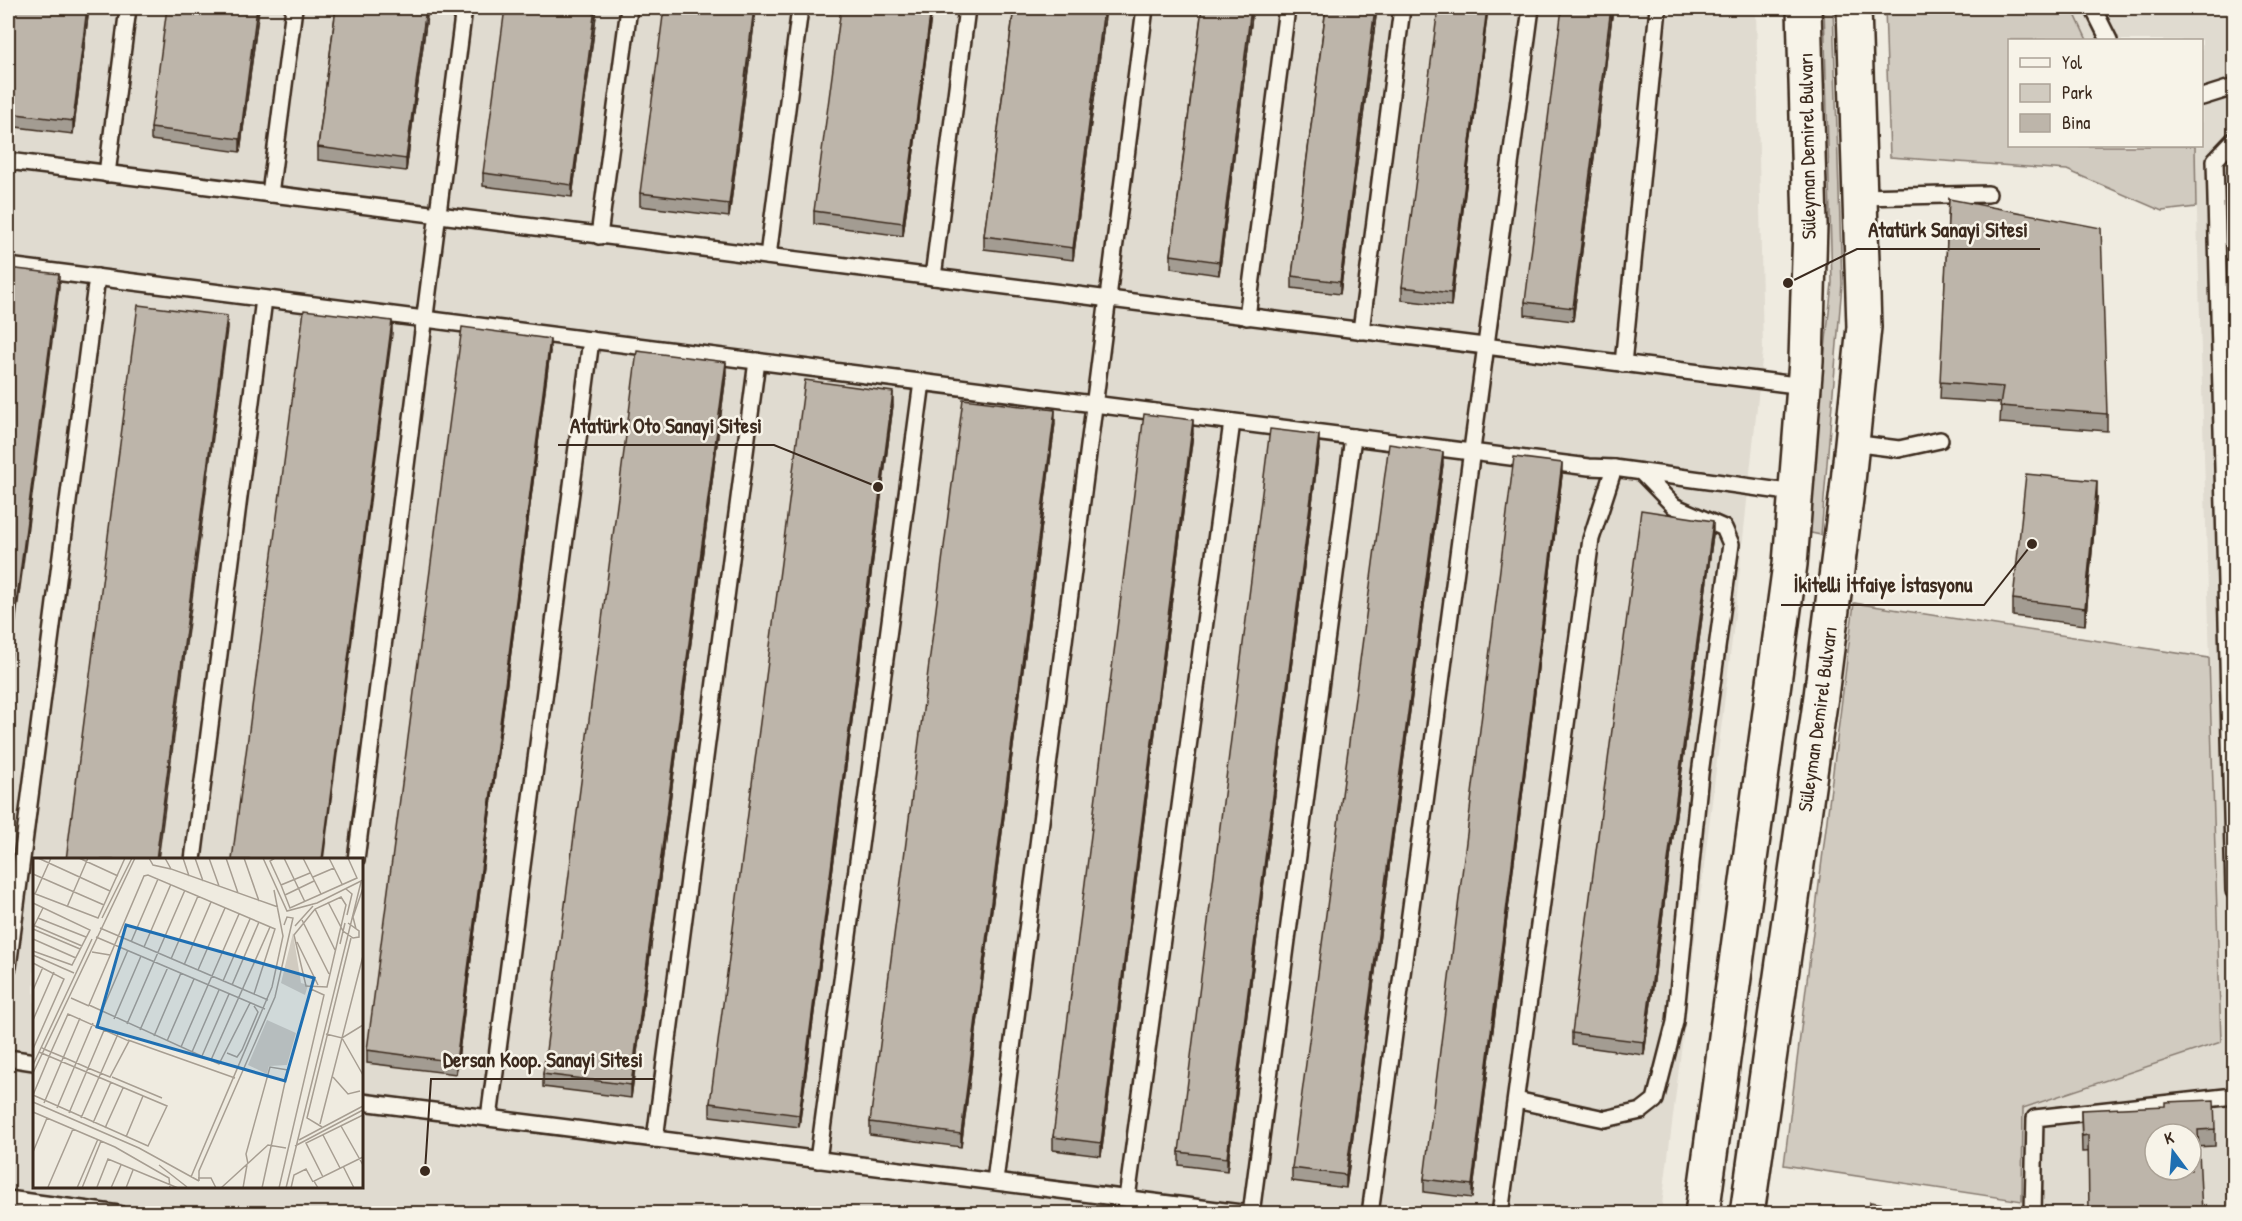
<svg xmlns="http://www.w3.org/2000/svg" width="2242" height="1221" font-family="'Patrick Hand',sans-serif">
<rect width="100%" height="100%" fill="#efebe0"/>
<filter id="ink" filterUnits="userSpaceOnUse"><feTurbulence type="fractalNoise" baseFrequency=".0167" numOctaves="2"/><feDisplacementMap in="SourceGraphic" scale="12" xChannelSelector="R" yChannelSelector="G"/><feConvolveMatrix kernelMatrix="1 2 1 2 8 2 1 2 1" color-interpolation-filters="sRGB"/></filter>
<g filter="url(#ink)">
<g fill="#e0dbd0" fill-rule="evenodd">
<path d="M8,8H1756L1763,350L1734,624L1661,1213H8ZM34,860H362V1186H34Z"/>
<path d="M2072,8H2234V1213L2020,1214L2023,1108L2221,1041L2195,146H2202V40H2087ZM2155,1134H2191V1170H2155Z"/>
</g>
<g fill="#d1cbc0" stroke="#867a6f" stroke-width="1.5">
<polygon points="1824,8 1833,8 1842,284 1821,535 1806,532 1832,283"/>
<polygon points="1885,8 2072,8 2087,40 2010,40 2010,146 2195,146 2196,207 2162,211 2067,170 1890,157"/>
<polygon points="1854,603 2209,658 2221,1042 2023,1108 2022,1201 1784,1165"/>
</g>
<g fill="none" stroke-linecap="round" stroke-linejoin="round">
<g stroke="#3b2a1e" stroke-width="20">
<g id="lane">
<polyline points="2093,8 2109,40"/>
<polyline points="2202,97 2234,87"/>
<polyline points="2234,140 2215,160 2234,891"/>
<polyline points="8,161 1804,386"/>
<polyline points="107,174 128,8"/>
<polyline points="270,194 294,8"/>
<polyline points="1860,197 1988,194"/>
<polyline points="599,236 629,8"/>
<polyline points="768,256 800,8"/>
<polyline points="8,266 1589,467 1614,468 1795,493"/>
<polyline points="933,277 967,8"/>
<polyline points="1247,317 1287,8"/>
<polyline points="1361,331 1402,8"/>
<polyline points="1623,364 1658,8"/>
<polyline points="1852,443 1899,449 1940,440"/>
<polyline points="193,860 264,299"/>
<polyline points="356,860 464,8"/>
<polyline points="8,967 97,277"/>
<polyline points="8,1058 34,1062"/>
<polyline points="1516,1100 1605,1119 1641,1111 1655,1100 1675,1022 1700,774 1731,544 1724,528 1674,506 1641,472"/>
<polyline points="362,1102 1249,1214"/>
<polyline points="489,1118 591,340"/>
<polyline points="655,1139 757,361"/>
<polyline points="818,1160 922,382"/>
<polyline points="995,1181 1145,8"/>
<polyline points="1127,1198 1232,422"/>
<polyline points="8,1199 119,1214"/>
<polyline points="1251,1214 1353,437"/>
<polyline points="1370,1214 1531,8"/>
<polyline points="1500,1214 1591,539 1614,468"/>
<polyline points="2033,1214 2035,1118 2234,1096"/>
</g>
</g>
<g stroke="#3b2a1e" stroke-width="38">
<g id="secondary">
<polyline points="1702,1214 1790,564 1806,361 1810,225 1804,8"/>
<path id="s1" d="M1747,1214L1821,696L1847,491L1864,327L1854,8"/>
</g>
</g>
<use href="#lane" stroke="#f7f3e8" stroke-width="15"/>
<use href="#secondary" stroke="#f7f3e8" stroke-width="33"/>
</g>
<g fill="#a39c92" stroke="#3b2a1e" stroke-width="1.5">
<polygon points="8,8 89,8 73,134 8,126"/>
<polygon points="259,8 240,152 151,140 151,128"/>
<polygon points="336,8 428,8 406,171 318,160 318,147"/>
<polygon points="597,8 572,197 483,186 483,173"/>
<polygon points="756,8 729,217 640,206 640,193"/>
<polygon points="932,8 903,236 814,224 814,211"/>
<polygon points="1014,8 1106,8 1073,260 984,249 984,236"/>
<polygon points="1202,8 1253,8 1219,275 1171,268 1171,255"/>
<polygon points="1326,8 1377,8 1340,294 1292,288 1292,276"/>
<polygon points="1488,8 1451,306 1402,300 1402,287"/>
<polygon points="1613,8 1573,321 1525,315 1525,302"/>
<polygon points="1949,199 2107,414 2107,431 2000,423 2001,403 1940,399"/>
<polygon points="550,351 456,1074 367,1063 367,1050"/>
<polygon points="726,375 631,1098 543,1087 543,1074"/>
<polygon points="893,405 799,1127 710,1116 710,1103"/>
<polygon points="1055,423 961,1147 870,1135 870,1122"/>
<polygon points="1193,433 1101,1156 1053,1150 1053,1137"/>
<polygon points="1319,448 1227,1171 1179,1165 1179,1152"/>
<polygon points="1443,464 1346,1188 1292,1181 1292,1168"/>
<polygon points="1562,475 1472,1198 1424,1192 1424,1179"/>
<polygon points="2097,498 2085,625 2013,616 2013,599"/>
<polygon points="1713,534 1644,1055 1572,1045 1572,1033"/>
<polygon points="2081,1110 2215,1129 2215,1146 2082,1152"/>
</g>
<g fill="#847f77" stroke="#3b2a1e" stroke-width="1.5">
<polygon points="87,8 89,8 73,134 73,121"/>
<polygon points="257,8 259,8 240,152 240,139"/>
<polygon points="426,8 428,8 406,171 406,159"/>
<polygon points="595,8 597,8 572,197 572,185"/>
<polygon points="754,8 756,8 729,217 729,204"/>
<polygon points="931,8 932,8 903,236 903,223"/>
<polygon points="1104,8 1106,8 1073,260 1073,248"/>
<polygon points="1251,8 1253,8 1219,275 1219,262"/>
<polygon points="1375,8 1377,8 1340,294 1340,282"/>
<polygon points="1487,8 1488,8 1451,306 1451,293"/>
<polygon points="1611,8 1613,8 1573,321 1573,308"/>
<polygon points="59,274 59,287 8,680 8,667"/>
<polygon points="227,316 227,329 158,860 156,860"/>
<polygon points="392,321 392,334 323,860 322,860"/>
<polygon points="550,339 550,351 456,1074 456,1062"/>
<polygon points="726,362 726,375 631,1098 631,1085"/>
<polygon points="893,392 893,405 799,1127 799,1115"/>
<polygon points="1055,410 1055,423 961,1147 961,1134"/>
<polygon points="1193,420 1193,433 1101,1156 1101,1143"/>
<polygon points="1319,435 1319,448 1227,1171 1227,1158"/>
<polygon points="1443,452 1443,464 1346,1188 1346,1175"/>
<polygon points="1562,463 1562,475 1472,1198 1472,1185"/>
<polygon points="2097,481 2097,498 2085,625 2085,608"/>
<polygon points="1713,521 1713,534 1644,1055 1644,1042"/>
</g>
<g fill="#bdb5aa" stroke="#3b2a1e" stroke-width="1.5" fill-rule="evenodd">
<polygon points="8,8 87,8 73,121 8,113"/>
<polygon points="167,8 257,8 240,139 151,128"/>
<polygon points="336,8 426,8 406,159 318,147"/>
<polygon points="505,8 595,8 572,185 483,173"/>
<polygon points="664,8 754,8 729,204 640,193"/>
<polygon points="841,8 931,8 903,223 814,211"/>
<polygon points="1014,8 1104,8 1073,248 984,236"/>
<polygon points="1202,8 1251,8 1219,262 1171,255"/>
<polygon points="1326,8 1375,8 1340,282 1292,276"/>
<polygon points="1438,8 1487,8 1451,293 1402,287"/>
<polygon points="1562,8 1611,8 1573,308 1525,302"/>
<polygon points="1949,199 2101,228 2107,414 2000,406 2003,387 1940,382"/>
<polygon points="8,268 59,274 8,667"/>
<polygon points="138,305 227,316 156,860 66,860"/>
<polygon points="304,310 392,321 322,860 232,860"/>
<polygon points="462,327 550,339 456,1062 367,1050"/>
<polygon points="637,351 726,362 631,1085 543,1074"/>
<polygon points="805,380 893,392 799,1115 710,1103"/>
<polygon points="963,399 1055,410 961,1134 870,1122"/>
<polygon points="1144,414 1193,420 1101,1143 1053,1137"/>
<polygon points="1270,429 1319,435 1227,1158 1179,1152"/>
<polygon points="1389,444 1443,452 1346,1175 1292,1168"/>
<polygon points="1514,457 1562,463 1472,1185 1424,1179"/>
<polygon points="2026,474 2097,481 2085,608 2013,599"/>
<polygon points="1641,510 1713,521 1644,1042 1572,1033"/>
<path d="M2214,1100L2215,1129L2198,1130L2202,1214H2089L2088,1135L2082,1136L2081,1110L2165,1106V1102ZM2155,1134H2191V1170H2155Z"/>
<polygon points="1870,1202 1952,1214 1868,1214"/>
</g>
</g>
<g text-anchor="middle" stroke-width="5" stroke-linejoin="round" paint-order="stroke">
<g font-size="20" fill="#3b2a1e" stroke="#f7f3e8">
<text transform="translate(1807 146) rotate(-91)" y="7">Süleyman Demirel Bulvarı</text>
<text dy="7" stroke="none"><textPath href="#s1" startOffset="500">Süleyman Demirel Bulvarı</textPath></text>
</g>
</g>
<g transform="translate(33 858)">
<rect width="330" height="330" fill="#efebe0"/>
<path d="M260,75L268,125L275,127L272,137L248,125ZM234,162L263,175L254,207L236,208L234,216L215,207Z" fill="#d1cbc0"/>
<path fill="none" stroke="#a79e92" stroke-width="1.5" d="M5,0L77,33M46,0L85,18M116,0L120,7L138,11M132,0L138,11L245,49M150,0L156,18M162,0L170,23M176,0L186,28M193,0L205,35M211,0L226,43M230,0L254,53L284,45L330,22M242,0L237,3L248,27M251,0L272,44M270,0L288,36M296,0L309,26M277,15L248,27L257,50L324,20L315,0M0,16L71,47M280,19L301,10M313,31L319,36L314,57M0,35L65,60L92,0M2,36L18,0M252,37L281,23M308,39L313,47L294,129L273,128L261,77L282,51ZM295,44L310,73L320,80L326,79V73L315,65M0,45L57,72L39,107L0,93M34,49L55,0M282,51L302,92M5,60L53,79M69,60L99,0M269,62L296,116M0,67L49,88M262,68L280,48M0,70L10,50M67,70L235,142M0,71L47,91M323,71L320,59L330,30M63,79L232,151M0,81L43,100M98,84L125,21M264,84L285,127M307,86L312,65M111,89L138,26M59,94L77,97M0,97L41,115M138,101L165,38M0,105L31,121L0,191M151,107L178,44M165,112L192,50M190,123L217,61M199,127L226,64M0,132L10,109M38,140L56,148M217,145L186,206L56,147L111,18L115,17L242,71L221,136M68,155L95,92M81,161L108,98M0,162L21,114M94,166L152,32M107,172L135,109M293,176L309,180L330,167M121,178L148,115M309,180L330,217M95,182L202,220M134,183L161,121M148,189L206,56M159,194L186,132M194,195L204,199L209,192L225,154L221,148M169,198L196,136M178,202L237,69M0,207L59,81M0,215L102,0M79,219L129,240M300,219L315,236L327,233M0,237L115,288L134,248L6,194M0,237L18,194L35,156L96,183L77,219L55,210L30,199L18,194L11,191L8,189M0,244L106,290L166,323M11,245L47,160M24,250L60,165M0,254L82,289L136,320L137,330M36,255L72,170M48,260L85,176M60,265L78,224M287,266L330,98M308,268L330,307M289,269L274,260L318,80M72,270L90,230M290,277L307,310M93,279L110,238M266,282L330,248M262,288L330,252M0,294L14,260M215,306L213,296L237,209L255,212M126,307L154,329M310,308L321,330M158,319L239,129L250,78L241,32M290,319L273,285L330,257M165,320H178L183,330M166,323V313L242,139L260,60L254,59L251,67M15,329L40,271M64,329L75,301L145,330M44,330L65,281M49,330L68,283M78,330L88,307M93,330L100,312M188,330L235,287L253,290M210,330L214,307M229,330L254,215L278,131L291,137L246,330M253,330L328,24M258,330L261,317L273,311L280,324M285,330L281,323L330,299"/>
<path fill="#1f6fb2" fill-opacity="0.15" stroke="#1f6fb2" stroke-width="3" d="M93,67L281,120L252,223L64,169Z"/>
<rect width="330" height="330" fill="none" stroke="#3b2a1e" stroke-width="3"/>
</g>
<path fill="none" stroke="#3b2a1e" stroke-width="2" d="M1788 283L1857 249H2040M878 487L774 445H558M2032 544L1984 605H1781M425 1171L431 1079H655"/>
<g fill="#3b2a1e" stroke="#f7f3e8" stroke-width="2">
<circle cx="1788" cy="283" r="6"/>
<circle cx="878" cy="487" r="6"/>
<circle cx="2032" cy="544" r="6"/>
<circle cx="425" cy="1171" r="6"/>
</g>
<g font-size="21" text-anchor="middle" font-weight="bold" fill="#3b2a1e" stroke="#f7f3e8" stroke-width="5" stroke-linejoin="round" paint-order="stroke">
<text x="1948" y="237">Atatürk Sanayi Sitesi</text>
<text x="666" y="433">Atatürk Oto Sanayi Sitesi</text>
<text x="1883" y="592">İkitelli İtfaiye İstasyonu</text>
<text x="543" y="1067">Dersan Koop. Sanayi Sitesi</text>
</g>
<rect width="2242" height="1221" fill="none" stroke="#f7f3e8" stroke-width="30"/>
<rect x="15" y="15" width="2212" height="1191" fill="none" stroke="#3b2a1e" stroke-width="2" filter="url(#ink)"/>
<rect x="2008" y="39" width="195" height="108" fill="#f7f3e8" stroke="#aca397" stroke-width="1.5"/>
<rect x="2020" y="58" width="30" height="9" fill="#f7f3e8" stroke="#aca397" stroke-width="1.5"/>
<text x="2062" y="69" font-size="18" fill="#3b2a1e">Yol</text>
<rect x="2020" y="84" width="30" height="18" fill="#d1cbc0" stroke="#aca397" stroke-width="1.5"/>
<text x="2062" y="99" font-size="18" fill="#3b2a1e">Park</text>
<rect x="2020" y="114" width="30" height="18" fill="#bdb5aa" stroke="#aca397" stroke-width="1.5"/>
<text x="2062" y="129" font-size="18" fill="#3b2a1e">Bina</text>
<g transform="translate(2173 1152) rotate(344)"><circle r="28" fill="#f7f3e8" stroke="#aca397" stroke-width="1.5"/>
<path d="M0-4.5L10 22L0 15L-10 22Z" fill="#1f6fb2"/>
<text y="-9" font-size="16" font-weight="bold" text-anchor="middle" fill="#3b2a1e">K</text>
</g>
</svg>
